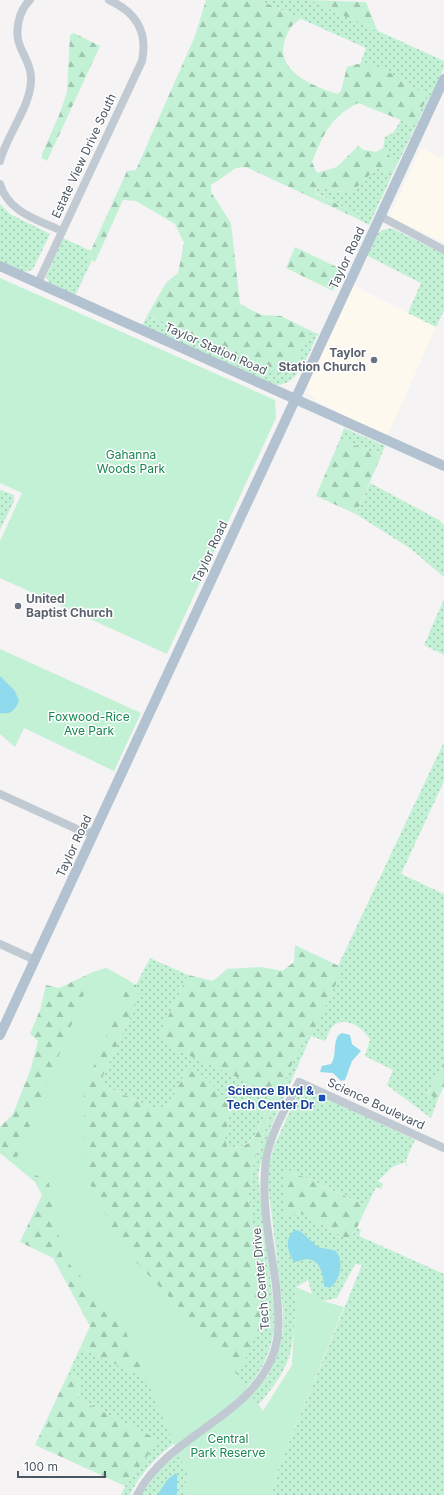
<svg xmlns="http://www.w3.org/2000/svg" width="444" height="1495" font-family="Inter,sans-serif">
<defs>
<pattern id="grass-dots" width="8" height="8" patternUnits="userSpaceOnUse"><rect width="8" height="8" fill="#c3f1d5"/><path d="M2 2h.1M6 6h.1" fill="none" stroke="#a0c6b0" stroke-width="1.8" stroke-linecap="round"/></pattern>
<pattern id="forest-firs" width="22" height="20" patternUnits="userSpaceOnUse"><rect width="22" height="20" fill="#c3f1d5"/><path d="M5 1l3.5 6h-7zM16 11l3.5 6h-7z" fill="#a0c6b0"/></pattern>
</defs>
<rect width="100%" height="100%" fill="#f5f3f3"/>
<g fill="#fdf9ef">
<polygon points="421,148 444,159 444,242 389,217"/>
<polygon points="353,285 436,327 387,437 316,401 309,393 308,382"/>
</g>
<g fill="url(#grass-dots)">
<polygon points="259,0 310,0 444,61 444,68 397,165 383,148 385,137 394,132 401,120 413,125 375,67 360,64 366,48"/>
<path d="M376,168L393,173L369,225L358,219L360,216L316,193L315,191L319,187C351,197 354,191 376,168Z"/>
<path d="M0,204L10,214L50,234L33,269C23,276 10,266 0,262Z"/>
<path d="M391,228L444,254V310L436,327L408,313L421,283L366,255C373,240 373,231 391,228Z"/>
<path d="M63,238L91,251L88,257L92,260L75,296C65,292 50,288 46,277Z"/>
<path d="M149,312L151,318L296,359L311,331L318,334C308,353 300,385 276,385L142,326Z"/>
<polygon points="344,428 385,446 381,456 340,439"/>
<polygon points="370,483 439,520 444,525 444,577 411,549 356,514"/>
<polygon points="0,490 14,495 14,501 0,530"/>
<polygon points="444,599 444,655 424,645"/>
<path d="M444,742V781L401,874L444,894V1061L428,1093L438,1099L431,1118L387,1085L393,1070L365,1056L370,1040C364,1028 345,1014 332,1027C329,1031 327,1037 325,1041L311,1036L271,1127L258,1174L275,1317C270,1420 168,1416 130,1495H121L125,1486L158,1440L78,1399L81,1380L68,1374L80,1348L146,1378L260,1298L249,1194L254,1161L272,1110H267C256,1131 254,1150 226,1148L225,1137L231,1109L187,1069L169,1105L155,1109L105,1086L102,1078L139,997L136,985L150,958L188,975L159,1036L263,1089L274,1099L278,1096L304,1037L312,1036L342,969L338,966Z"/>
<path d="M305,1088L415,1140L406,1160L407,1167L405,1162L392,1167L378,1181L383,1184L381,1189L376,1187L367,1206L288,1170L285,1215L301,1213L349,1240L357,1228L361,1230L359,1236L444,1274V1495H272L276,1474L362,1265L355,1264L337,1298L323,1301L312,1294L308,1280L296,1287C295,1308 295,1333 290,1354C278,1396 218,1444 187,1474L185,1495H141L160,1468L251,1395L268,1376L279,1347L283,1330V1310L268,1184L270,1161L275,1144L299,1091Z"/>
</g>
<g fill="url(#forest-firs)">
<path d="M206,0H259L301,19C292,24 290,28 286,37C272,70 312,86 337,94L341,91L347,67C351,66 356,64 359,64C380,63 409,84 426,95V100L413,125L358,103C330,118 324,133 312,162L317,173L337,167L358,146L364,150L376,152L383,148L397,165L393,173L376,168C354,191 352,197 319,187L315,190L316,194L360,215L358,219L246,167L236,168L211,185V192L231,223L240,304L261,315L281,316L311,331C303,345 296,368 280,373L151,317L149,312L166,283L178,273L184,243L175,224L136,201L123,200L95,262L88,257L127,171L136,170L195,36Z"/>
<polygon points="310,0 366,2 378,32"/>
<polygon points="74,33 100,46 47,161 42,158 42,154 60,113 67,92 70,35"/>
<polygon points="295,247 343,270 333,291 286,268"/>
<polygon points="340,439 381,456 356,514 316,496"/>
<polygon points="295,945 343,968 312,1036 304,1037 278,1096 274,1099 263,1089 168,1046 159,1036 188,975 213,981 227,969 262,967 282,971 294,962"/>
<path d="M106,968L136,985L139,997L102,1078L105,1086L155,1109L169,1105L187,1069C205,1071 223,1095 231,1109L225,1137L227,1148C254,1150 257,1131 267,1110L272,1109L254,1161L249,1194L260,1298V1323L241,1370L178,1420L146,1378L80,1348L90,1326L53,1258L20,1242L42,1195L35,1182L0,1153V1127L13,1114L31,1068L38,1041L30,1034L40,1010L46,985L59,988L93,972Z"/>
<polygon points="444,1061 444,1086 438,1099 428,1094"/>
<polygon points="288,1170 367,1206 357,1228 349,1240 301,1213 285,1216 284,1175"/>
<polygon points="68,1374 81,1380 78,1399 159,1440 125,1486 35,1445"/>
</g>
<g fill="#c3f1d5">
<polygon points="0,278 275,400 276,418 167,654 0,578 0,541 22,493 0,483"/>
<polygon points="0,649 141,713 114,771 24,728 15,747 0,734"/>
<polygon points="106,968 130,981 84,1089 85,1174 123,1248 219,1350 263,1411 292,1365 296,1287 312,1294 323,1301 344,1307 276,1474 272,1495 185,1495 187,1474 121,1321 62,1256 49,1183 15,1162 93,972"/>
</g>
<g fill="#90daee">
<path d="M0,676L15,691L19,701C15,710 11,715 0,713Z"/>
<path d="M342,1033L350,1035L352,1044L361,1051L352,1061L345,1080L341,1081L333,1073L320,1072L322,1066L331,1064C338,1054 331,1038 342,1033Z"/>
<path d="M295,1230L300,1231L318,1247L336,1251C344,1261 341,1281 329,1288L324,1286C323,1275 321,1260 307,1259C303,1259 298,1262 294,1262C287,1251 284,1239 295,1230Z"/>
<polygon points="176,1473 177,1475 177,1495 157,1495 168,1479"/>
</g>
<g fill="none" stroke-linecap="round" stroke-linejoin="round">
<g stroke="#c1cad2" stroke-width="8">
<path d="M0,161C7,134 32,105 31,78C31,65 24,57 20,46C14,32 19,10 30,0"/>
<path d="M0,184C8,212 38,220 62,231"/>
<polyline points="380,216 444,250"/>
<path d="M38,283L142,61C148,31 136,12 109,0"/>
<polyline points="0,794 81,831 93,833"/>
<polyline points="0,944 35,960"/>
<path d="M137,1495C169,1434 248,1419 272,1357C282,1333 278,1310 276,1285C271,1248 262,1209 265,1171C266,1139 285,1110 299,1082L444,1148"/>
</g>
<g stroke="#b3c2d1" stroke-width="10">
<polyline points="0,266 444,466"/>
<polyline points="0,1035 444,79"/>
</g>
</g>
<g fill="#6b7280" stroke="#fff" stroke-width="1.5">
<circle cx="374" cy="360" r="4"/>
<circle cx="18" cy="606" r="4"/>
</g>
<rect fill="#1a4fb4" stroke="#fff" stroke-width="1.5" x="318" y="1094" width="8" height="8" rx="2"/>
<g text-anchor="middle" stroke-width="3" stroke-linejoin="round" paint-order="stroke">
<g font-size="12" fill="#4a5661" stroke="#fff">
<text transform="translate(84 156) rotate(-65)" y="4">Estate View Drive South</text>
<text transform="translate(347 258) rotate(-65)" y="4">Taylor Road</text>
<text transform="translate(216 349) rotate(24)" y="4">Taylor Station Road</text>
<text transform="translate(210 552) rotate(-65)" y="4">Taylor Road</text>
<text transform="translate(74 846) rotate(-65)" y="4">Taylor Road</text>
<text transform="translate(376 1104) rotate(25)" y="4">Science Boulevard</text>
<text transform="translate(261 1279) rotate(-95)" y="4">Tech Center Drive</text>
</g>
<g font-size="12" font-weight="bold" fill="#5b616d" stroke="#fff" text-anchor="end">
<text x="366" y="357">Taylor<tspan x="366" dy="14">Station Church</tspan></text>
<text x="26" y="603" text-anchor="start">United<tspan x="26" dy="14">Baptist Church</tspan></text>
</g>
<g font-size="12" fill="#17864f" stroke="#fff">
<text x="131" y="459">Gahanna<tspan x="131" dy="14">Woods Park</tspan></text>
<text x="89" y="721">Foxwood-Rice<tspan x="89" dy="14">Ave Park</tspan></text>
<text x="228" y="1443">Central<tspan x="228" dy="14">Park Reserve</tspan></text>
</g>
<g font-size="12" font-weight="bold" fill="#164399" stroke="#fff" text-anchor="end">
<text x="314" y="1095">Science Blvd &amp;<tspan x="314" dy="14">Tech Center Dr</tspan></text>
</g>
</g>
<path d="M18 1471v6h87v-6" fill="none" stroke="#4a5661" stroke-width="2"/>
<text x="24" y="1471" font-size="12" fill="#4a5661" stroke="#ffffff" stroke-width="3" paint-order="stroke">100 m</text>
</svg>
